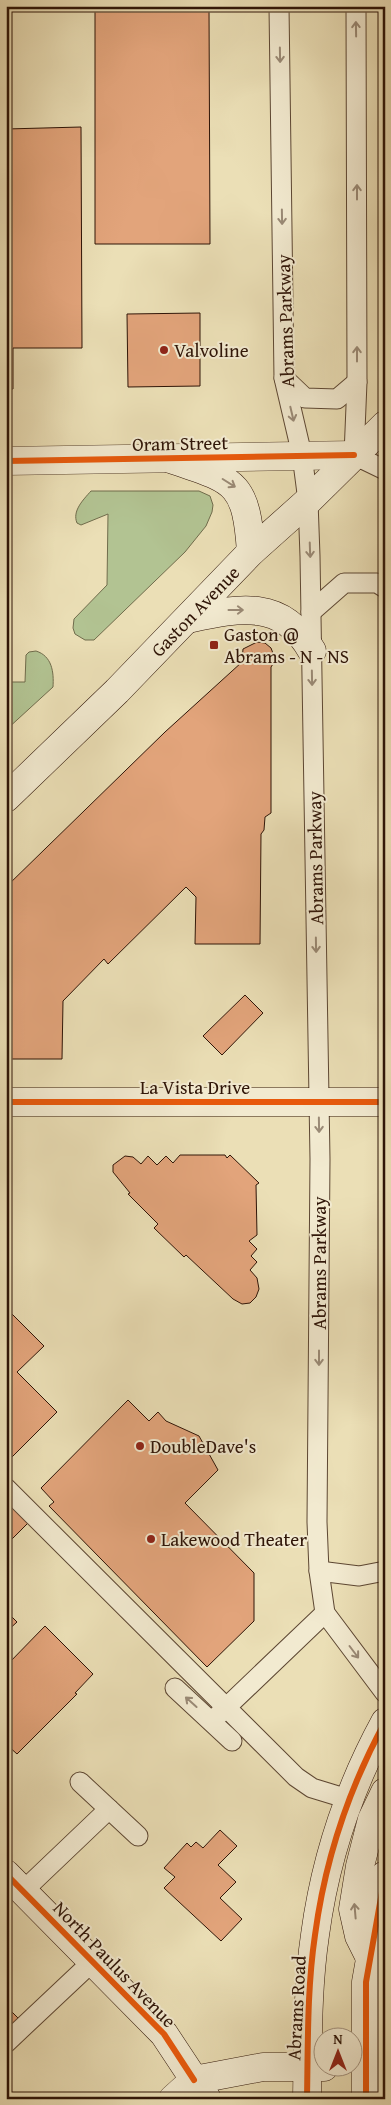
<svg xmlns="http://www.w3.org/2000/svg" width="391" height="2105" font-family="'Gentium Book Plus',serif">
<rect width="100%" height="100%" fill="#ebdfb6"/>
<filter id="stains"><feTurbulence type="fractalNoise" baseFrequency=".004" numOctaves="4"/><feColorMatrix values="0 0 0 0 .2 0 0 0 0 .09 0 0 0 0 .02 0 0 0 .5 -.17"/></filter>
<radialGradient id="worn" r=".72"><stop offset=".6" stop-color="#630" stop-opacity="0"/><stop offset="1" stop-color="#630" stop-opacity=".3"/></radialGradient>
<g fill="#b2c392" stroke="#706c4c">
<path d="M91,491H199L210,496L213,505L212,512L206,526L185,552L94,640H85L75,634L73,628L74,619L107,585L108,514L81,525L77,523C72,511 83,500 91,491Z"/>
<path d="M36,651C52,656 54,672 53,687L6,730V682H25L26,655L29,652Z"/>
</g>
<g fill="#e2a47b" stroke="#2e1407">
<polygon points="95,6 219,6 209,7 210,244 95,244"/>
<polygon points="81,127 82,348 13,348 13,389 6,389 6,129"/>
<polygon points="200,313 200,386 128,387 127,314"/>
<polygon points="257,642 265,643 271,648 274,656 273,664 271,667 271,813 265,817 264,830 261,834 260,944 195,944 196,897 186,887 108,964 104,959 63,1001 62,1059 6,1059 6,887 165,732 242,662 243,649"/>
<polygon points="245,995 263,1013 222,1055 203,1036"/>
<polygon points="180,1155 225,1155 227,1158 230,1155 259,1183 256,1185 257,1235 249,1241 257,1249 251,1256 257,1262 250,1270 257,1278 259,1289 256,1297 250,1303 242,1304 233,1299 186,1255 184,1257 154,1228 158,1224 128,1194 130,1193 113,1172 113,1165 125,1156 133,1157 141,1164 148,1156 157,1165 166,1156 173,1163"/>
<polygon points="6,1308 44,1346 17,1372 57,1412 10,1459 6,1456"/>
<polygon points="128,1400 149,1421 158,1412 166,1421 199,1436 218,1470 185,1503 254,1573 254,1621 207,1667 49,1506 54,1502 41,1488"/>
<polygon points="6,1501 28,1523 6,1545"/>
<polygon points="6,1611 17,1622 6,1632"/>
<polygon points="45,1626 93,1674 75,1693 77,1694 17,1754 6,1744 6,1666"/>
<polygon points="220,1830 237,1846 218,1865 236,1882 220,1898 242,1919 221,1941 164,1888 175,1877 164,1868 187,1843 191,1847 196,1842 203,1848"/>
<polygon points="6,2006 18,2018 6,2030"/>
</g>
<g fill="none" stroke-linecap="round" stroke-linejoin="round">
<g stroke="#5d4733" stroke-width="21">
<g id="lane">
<polyline points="279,6 284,378 302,455 308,501 310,556 320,1159 317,1522 319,1571 325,1613 385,1693"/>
<polyline points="356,6 357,382 354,455 385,470"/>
<polyline points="284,378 305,398 337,399 357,382"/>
<polyline points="311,612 344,583 377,583 385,588"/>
<polyline points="6,1488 296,1777 312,1788 348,1799"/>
<polyline points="319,1571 359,1576 385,1571"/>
<polyline points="175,1688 232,1741"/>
<polyline points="212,1721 325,1613"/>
<polyline points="80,1782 138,1836"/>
<polyline points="23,1891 109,1809"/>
<polyline points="6,2043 92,1962"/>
</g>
</g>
<g stroke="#5d4733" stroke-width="29">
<g id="street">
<polyline points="6,461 354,455"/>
<polyline points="173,2099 194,2080"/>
</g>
</g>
<g stroke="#2e1407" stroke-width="29">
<g id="secondary">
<path d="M168,458C234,481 246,479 251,552"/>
<path d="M188,619C239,608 282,598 312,651"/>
<polyline points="6,798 117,691 251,552 308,501 385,425"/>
<polyline points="6,1102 385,1102"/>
<polyline points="6,1874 164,2034 207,2099"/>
<polyline points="369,1956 359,1936 353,1909 360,1866 372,1819 385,1792"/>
<polyline points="194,2080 263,2067 324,2067"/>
<path d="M307,2099C308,2044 307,1989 315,1935C325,1860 349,1788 385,1722"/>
<polyline points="366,2099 366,1982 385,1875"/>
</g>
</g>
<use href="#lane" stroke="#f2ead0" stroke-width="19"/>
<use href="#street" stroke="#f2ead0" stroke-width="28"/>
<use href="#secondary" stroke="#f2ead0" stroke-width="28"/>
<g stroke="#f2ead0" stroke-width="9">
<g id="cycleway">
<polyline points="6,461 354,455"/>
<polyline points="6,1102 385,1102"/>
<polyline points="6,1874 164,2034 194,2080"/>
<path d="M307,2099C308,2044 307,1989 315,1935C325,1860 349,1788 385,1722"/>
<polyline points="366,2099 366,1982 385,1875"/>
</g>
</g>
<use href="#cycleway" stroke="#e8590c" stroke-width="6"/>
</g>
<defs><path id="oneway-shaft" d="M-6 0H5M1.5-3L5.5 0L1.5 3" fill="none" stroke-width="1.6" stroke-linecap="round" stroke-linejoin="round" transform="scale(1.25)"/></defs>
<g stroke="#9a8a76">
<use href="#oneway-shaft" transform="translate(356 29) rotate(-91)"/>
<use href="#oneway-shaft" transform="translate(280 55) rotate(89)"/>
<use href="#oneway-shaft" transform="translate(357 192) rotate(-90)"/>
<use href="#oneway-shaft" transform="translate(282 217) rotate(89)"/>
<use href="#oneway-shaft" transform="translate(357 354) rotate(-90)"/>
<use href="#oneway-shaft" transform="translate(292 414) rotate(77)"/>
<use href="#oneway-shaft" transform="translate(229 483) rotate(32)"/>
<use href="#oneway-shaft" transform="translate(310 550) rotate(88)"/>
<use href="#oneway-shaft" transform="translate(236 610)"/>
<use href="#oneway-shaft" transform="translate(312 678) rotate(89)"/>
<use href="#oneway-shaft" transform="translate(316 945) rotate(89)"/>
<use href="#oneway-shaft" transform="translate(319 1125) rotate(89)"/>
<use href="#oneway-shaft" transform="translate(319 1358) rotate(90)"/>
<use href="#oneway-shaft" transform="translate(354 1652) rotate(53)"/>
<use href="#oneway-shaft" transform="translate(191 1702) rotate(-138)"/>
<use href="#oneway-shaft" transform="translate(355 1911) rotate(-95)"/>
</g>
<g fill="#8f2418" stroke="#f2ead0" stroke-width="2">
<circle cx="164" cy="350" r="5"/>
<rect x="209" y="640" width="10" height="10" rx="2.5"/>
<circle cx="140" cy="1446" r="5"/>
<circle cx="151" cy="1539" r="5"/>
</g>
<g text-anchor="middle" stroke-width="4" stroke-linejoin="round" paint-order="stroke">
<g font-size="19" fill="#2e1407" stroke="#f2ead0">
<text transform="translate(285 321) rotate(-92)" y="7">Abrams Parkway</text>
<text transform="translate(180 443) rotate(-1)" y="7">Oram Street</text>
<text transform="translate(195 611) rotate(-46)" y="7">Gaston Avenue</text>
<text transform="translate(315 858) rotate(-91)" y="7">Abrams Parkway</text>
<text x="195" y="1094">La Vista Drive</text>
<text transform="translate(319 1263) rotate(-90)" y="7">Abrams Parkway</text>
<text transform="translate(115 1964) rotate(46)" y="7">North Paulus Avenue</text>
<text transform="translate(296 2008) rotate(-87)" y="7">Abrams Road</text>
</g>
<g font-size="19" fill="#2e1407" stroke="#f2ead0" text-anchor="start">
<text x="174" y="357">Valvoline</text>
<text x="224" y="641">Gaston @<tspan x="224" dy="22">Abrams - N - NS</tspan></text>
<text x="150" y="1453">DoubleDave's</text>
<text x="161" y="1546">Lakewood Theater</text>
</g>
</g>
<rect width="391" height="2105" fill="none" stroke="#ebdfb6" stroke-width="25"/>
<rect x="8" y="8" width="376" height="2090" fill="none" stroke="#2e1407" stroke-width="2.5"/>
<rect x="12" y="12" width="366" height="2080" fill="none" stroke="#2e1407"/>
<g transform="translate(338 2052)"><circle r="24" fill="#f2ead0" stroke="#a49480"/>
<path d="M0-4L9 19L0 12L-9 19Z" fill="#8f2418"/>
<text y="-8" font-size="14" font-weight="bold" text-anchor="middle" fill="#2e1407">N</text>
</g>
<rect width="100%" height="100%" filter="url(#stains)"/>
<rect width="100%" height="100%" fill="url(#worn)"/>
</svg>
